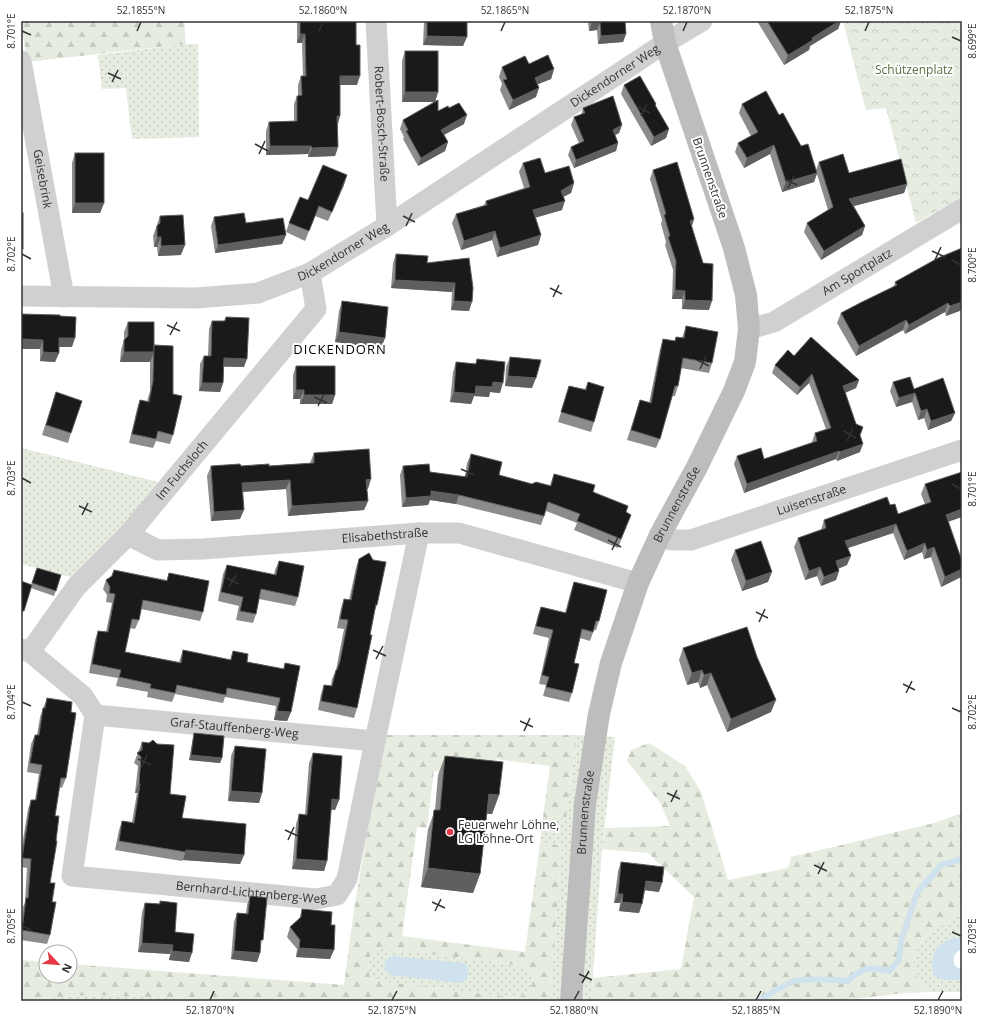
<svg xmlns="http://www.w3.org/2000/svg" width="983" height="1022" font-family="'Open Sans',sans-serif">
<defs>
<pattern id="grass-dots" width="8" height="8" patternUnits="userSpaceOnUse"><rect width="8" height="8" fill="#e6ecdf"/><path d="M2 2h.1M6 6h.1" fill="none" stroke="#c6cbc0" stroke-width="1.8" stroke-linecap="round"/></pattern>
<pattern id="forest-firs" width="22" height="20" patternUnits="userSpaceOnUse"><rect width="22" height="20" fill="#e6ecdf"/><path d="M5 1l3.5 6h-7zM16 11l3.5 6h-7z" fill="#c6cbc0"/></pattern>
<pattern id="park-crowns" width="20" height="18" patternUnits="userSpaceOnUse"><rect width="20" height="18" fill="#e6ecdf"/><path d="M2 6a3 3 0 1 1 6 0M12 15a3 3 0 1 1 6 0" fill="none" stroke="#c6cbc0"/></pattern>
</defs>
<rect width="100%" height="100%" fill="#fff"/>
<g fill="url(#grass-dots)">
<polygon points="186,44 198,44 199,137 132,139 126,88 102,89 98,55"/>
<polygon points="21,448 162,483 75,578 21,564"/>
<polygon points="577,735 615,737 602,849 591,1001 550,1001 562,845 540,843 543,817 566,818"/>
<path d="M962,913V936C939,943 931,945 932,972L943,980H962V992H930C926,988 920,983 917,978C909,961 918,941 933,931C942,924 953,920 962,913Z"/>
<path d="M377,948L505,963L527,968L533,974C532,989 531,993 516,998L379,981L370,978C368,963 366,959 377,948Z"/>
<polygon points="88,995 250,1001 23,1001"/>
</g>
<g fill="url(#forest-firs)" fill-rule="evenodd">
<polygon points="21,21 184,21 186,44 27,62"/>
<path d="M384,735H577L566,818L543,817L550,766L495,759L492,779L434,771L427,828L417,827L402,936L525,952L540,843L562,845L550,1001H250L88,995L21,1001V960L46,962V976H70V964L344,985L354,909ZM377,948L505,963L527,968L533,974C532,989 531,993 516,998L379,981L370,978C368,963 366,959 377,948Z"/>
<path d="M649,743L685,766L701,792L728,880L788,868L791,857L934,823L962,813V913C953,920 942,924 933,931C918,941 909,961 917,978C920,983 926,988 930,992L904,993L839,1001H591L593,978L681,969L694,897L648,853L602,849L605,828L670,826L661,804L627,761L631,750Z"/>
</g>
<polygon fill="url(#park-crowns)" points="843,21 962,21 962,197 916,223 886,108 866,110"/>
<g fill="#cfe2ee">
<path d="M962,936V949C954,952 951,960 956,967L962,969V980H943L934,977C932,971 931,967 932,961C935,941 946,941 962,936Z"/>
<path d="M393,956L462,963L466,964L469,971L466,980L459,983L391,975L385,971C383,964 385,959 393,956Z"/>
</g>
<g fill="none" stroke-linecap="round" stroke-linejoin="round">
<path stroke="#cfe2ee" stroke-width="6" d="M760,1001C769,994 784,985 795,981C808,978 834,980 848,981C862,967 870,966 889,971L899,960L901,941L917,893L941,865L962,859"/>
<g stroke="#d0d0d0" stroke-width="21">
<path id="s1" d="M376,21L387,226"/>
<path id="s2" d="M21,61L64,297"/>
<path id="s3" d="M21,296L196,298L258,293L310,273L387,226L665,43L702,21"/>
<path id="s4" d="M749,329L774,322L962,209"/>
<path id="s5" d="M128,535L158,550L203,549L419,533H459L638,583"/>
<path id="s6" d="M660,535L671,540H691L962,450"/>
<path id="s7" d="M21,649L30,652L76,587L128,535L316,309L310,273"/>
<path id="s8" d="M30,652L83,696L95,715L72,876L316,899L337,895L347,879L375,741L419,533"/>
<path id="s9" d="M95,715L375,741"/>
</g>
<path stroke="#bdbdbd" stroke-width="22" id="s10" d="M571,1001L585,804L599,714L611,663L638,583L660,535L697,467L734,391L745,362L749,329L746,295L734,248L665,43L661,21"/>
</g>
<g fill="#8c8c8c">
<polygon points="297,21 356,21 357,85 340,85 340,116 338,124 338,147 335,156 308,157 308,154 266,155 266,131 269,122 294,121 294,104 297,96 298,96 298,85 301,76 303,76 302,43 297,43"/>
<polygon points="424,21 467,21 463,46 423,45"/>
<polygon points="580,21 625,21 626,34 623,42 598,44 597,30 589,31 588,22 580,22"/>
<polygon points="757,21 841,21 838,29 810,46 809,50 784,65"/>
<polygon points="405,51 438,92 435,102 402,102 402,61"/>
<polygon points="529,64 554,69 551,79 538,84 536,97 509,110 500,90 502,84 499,77 502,67"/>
<polygon points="624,85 656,104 656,107 669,129 666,138 651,146 621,94"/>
<polygon points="742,104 779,115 801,146 816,170 819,162 849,173 907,184 904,193 854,206 865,226 862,235 821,260 804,232 807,223 828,210 817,174 814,182 782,192 770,154 744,168 735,152 738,143 751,136 739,113"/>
<polygon points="449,108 464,124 444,135 448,142 445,151 418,166 403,139 404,137 400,129 403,120 438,111"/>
<polygon points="583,108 622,125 619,133 615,135 618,143 616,151 574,168 568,155 571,147 579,143 571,125 574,117 581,115"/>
<polygon points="75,153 104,203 100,213 72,213 72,163"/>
<polygon points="523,163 545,173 574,183 571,193 563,197 562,210 535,218 541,235 538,245 497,257 492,240 461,250 452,223 456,214 484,205 486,201 524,188 519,172"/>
<polygon points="653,170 694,219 692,226 709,310 682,309 682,299 672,299 673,270 665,245 666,242 661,224 662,220 650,179"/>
<polygon points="344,185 328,221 315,216 305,241 286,232 289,223"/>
<polygon points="160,216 181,255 158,256 157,247 154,247 153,236"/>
<polygon points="214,217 246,223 286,235 282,244 215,253 211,226"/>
<polygon points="962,248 962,310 946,316 945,312 905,334 903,330 856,356 837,323 841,313 894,287 895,282"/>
<polygon points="396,254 427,263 469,258 469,311 451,310 452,292 391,288 393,263"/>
<polygon points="342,301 385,338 381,348 335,342 339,311"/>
<polygon points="60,316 72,347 59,347 59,353 55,362 40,361 40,349 21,349"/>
<polygon points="226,317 244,367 224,367 223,383 220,392 199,391 200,364 204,356 208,356 209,329 212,321 224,321"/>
<polygon points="128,322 154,346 173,394 173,435 170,444 156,441 153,448 129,443 137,409 140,400 147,401 150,391 150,362 120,362 121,350 124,340 124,332"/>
<polygon points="686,326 712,363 709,373 681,368 678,386 675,396 672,396 660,439 656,448 627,440 640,400 649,403 660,349 663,339 675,341 676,337 682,338"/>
<polygon points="794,356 859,380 856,388 845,393 856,424 863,427 860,436 860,452 837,461 836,459 744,493 734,464 737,456 764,459 812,443 812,442 815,433 826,429 809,383 797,395 772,373 775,365"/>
<polygon points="510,357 532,388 505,386 506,367"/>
<polygon points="477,359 500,393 490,392 489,397 474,396 471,404 450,402 453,372 456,362 475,364"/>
<polygon points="296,366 335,395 332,404 300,404 300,399 293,399 293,375"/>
<polygon points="588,382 594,422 591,432 558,422 569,386 585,389"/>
<polygon points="893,382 914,389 955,413 951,421 928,430 924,418 918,420 912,402 896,407 890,391"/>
<polygon points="56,392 71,433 68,443 42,435"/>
<polygon points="314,453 368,489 367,489 368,501 364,510 288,516 286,489 242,492 240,519 211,521 207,476 211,466 269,466 310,463"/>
<polygon points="471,454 499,475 532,484 550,485 554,474 593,492 626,512 631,515 618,548 574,530 577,523 546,511 541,525 456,504 430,500 428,505 402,507 400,475 403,466 430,472 465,477 467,463"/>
<polygon points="925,484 948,522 961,577 941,587 931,557 924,559 922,552 904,560 893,533 848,548 847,565 838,569 839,571 836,580 821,586 817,576 805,580 794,547 798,538 821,530 824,520 890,505 898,514 925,504 921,494"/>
<polygon points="735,550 768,582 742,591 731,560"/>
<polygon points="359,559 377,605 374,612 370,635 357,708 354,718 318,710 321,694 324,685 331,686 332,679 336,670 344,629 337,628 341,608 344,599 349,600 356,568"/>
<polygon points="279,561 298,597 295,606 259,599 256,614 253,623 236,620 239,606 218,601 223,574 227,565 274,575 275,570"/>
<polygon points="37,568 61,575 54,596 31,588 21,618 21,581 31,585"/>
<polygon points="114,570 167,580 169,573 203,612 200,621 141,609 139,620 135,629 130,628 125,652 179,662 183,650 230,660 233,651 247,662 283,669 285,663 291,712 287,721 274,720 276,706 225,697 223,703 175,694 172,702 147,697 148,692 116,686 118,678 89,673 95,640 98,631 106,632 112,603 106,602 107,595 103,589 106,580 111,577"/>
<polygon points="574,582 599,621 596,630 594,630 590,641 580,638 574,663 572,693 569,702 543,696 546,685 539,684 549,638 533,634 538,615 541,607 565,613 571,591"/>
<polygon points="683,648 771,712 727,732 707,685 700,688 698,682 687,685 679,660"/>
<polygon points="47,698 71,712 66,778 62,788 59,787 55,816 50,883 52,902 50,935 47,944 21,940 21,921 23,907 25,902 27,868 21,867 21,852 28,809 31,800 35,800 39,774 27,772 31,744 35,735 37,735 40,717"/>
<polygon points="194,733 222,758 220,763 189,760 193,738"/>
<polygon points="142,742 182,818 244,855 240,864 183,860 182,861 115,850 119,830 122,821 132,822 137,793 135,793 138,766 134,763"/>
<polygon points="235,746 262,793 259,803 228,801 231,756"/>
<polygon points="313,753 339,800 335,810 331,809 327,861 324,871 292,869 296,824 299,814 305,815 309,763"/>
<polygon points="445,756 499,795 492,814 487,814 480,874 473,893 421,887 428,829 435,810 438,775"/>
<polygon points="621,862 659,892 645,890 642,904 639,913 619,911 620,903 614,903 618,871"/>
<polygon points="250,896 261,946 260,953 257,962 231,959 234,922 237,913 246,914 247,905"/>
<polygon points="160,901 175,932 189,962 169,960 170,954 138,952 142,912 145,903 159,904"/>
<polygon points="302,909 331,925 330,959 296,957 297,949 287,937 290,927 299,920"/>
</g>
<g fill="#5f5f5f">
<polygon points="580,21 588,21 580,22"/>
<polygon points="839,21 841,21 838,29 810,46 809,50 784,65 788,55 812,38"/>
<polygon points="592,22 600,22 597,30 589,31"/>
<polygon points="300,34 305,34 302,43 297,43"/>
<polygon points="626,34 623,42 598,44 601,36"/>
<polygon points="427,36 467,37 463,46 423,45"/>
<polygon points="554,69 551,79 531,87 535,78"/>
<polygon points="340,76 360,76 357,85 337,85"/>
<polygon points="539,88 536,97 509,110 513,100"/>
<polygon points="405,92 438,92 435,102 402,102"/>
<polygon points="467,115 464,124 438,138 441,130"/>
<polygon points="337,116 340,116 337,125"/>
<polygon points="622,125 619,133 610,138 613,130"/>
<polygon points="669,129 666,138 651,146 654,137"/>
<polygon points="448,142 445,151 418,166 421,158"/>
<polygon points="618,143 616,151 574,168 576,160"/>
<polygon points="774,145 770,154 744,168 747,158"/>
<polygon points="270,146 311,146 308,154 266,155"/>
<polygon points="338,147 335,156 308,157 312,148"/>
<polygon points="817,173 814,182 782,192 786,182"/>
<polygon points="347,175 344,185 328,221 332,212"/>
<polygon points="574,183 571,193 557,200 561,191"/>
<polygon points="907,184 904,193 846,208 849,199"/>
<polygon points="565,201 562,210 530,219 533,210"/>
<polygon points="75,203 104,203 100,213 72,213"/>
<polygon points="694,219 691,228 690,221"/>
<polygon points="865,226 862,235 821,260 824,251"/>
<polygon points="495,231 492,240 461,250 464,241"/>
<polygon points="286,235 282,244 215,253 218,245"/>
<polygon points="541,235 538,245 497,257 500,248"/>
<polygon points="157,237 161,237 157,247 154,247"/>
<polygon points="185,245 181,255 158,256 161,246"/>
<polygon points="395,280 455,283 452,292 391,288"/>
<polygon points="675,290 685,291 682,299 672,299"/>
<polygon points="685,300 712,301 709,310 682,309"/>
<polygon points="454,301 472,302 469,311 451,310"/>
<polygon points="962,302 962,310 946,316 950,306"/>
<polygon points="948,303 945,312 905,334 909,325"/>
<polygon points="906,320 903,330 856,356 859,346"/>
<polygon points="339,332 385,338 381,348 335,342"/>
<polygon points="59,338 75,338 72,347 56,347"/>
<polygon points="21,339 43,340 40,349 21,349"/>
<polygon points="43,352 59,353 55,362 40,361"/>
<polygon points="124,352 154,352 150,362 120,362"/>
<polygon points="224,358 247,359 244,367 221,366"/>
<polygon points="812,374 809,383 797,395 800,387"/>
<polygon points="508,376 536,378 532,388 505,386"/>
<polygon points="859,380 856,388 840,395 843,386"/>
<polygon points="493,382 503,383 500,393 490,392 489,397 474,396 471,404 450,402 454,392 476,386"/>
<polygon points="202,383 223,383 220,392 199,391"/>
<polygon points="296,390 304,390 300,399 293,399"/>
<polygon points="915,393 912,402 896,407 899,398"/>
<polygon points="304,395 335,395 332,404 300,404"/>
<polygon points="927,409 924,418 918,420 921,411"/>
<polygon points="955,413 951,421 928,430 931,421"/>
<polygon points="863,444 860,452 837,461 840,452"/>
<polygon points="839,451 836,459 744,493 747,484"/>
<polygon points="371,479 368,489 363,489 366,480"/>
<polygon points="290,480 286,489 238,492 242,483"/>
<polygon points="431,491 459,495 456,504 430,500 428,505 402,507 406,498"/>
<polygon points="368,501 364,510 288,516 292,506"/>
<polygon points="962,509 962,517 942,524 946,515"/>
<polygon points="244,510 240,519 211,521 214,512"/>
<polygon points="896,524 893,533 842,550 845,541"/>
<polygon points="925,543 922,552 904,560 907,551"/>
<polygon points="934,547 931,557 924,559 927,550"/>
<polygon points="851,556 847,565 832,571 836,561"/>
<polygon points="820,567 817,576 805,580 809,571"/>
<polygon points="962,569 962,576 961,577 941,587 945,577"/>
<polygon points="839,571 836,580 821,586 824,577"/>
<polygon points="772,572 768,582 742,591 746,581"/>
<polygon points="702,670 698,682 687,685 692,673"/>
<polygon points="711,673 707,685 700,688 704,675"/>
<polygon points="776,700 771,712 727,732 731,719"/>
<polygon points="277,711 291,712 287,721 274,720"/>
<polygon points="191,755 222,758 220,763 189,760"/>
<polygon points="139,783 140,784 137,793 135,793"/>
<polygon points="231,791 262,793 259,803 228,801"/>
<polygon points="489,794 499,795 492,814 482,813"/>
<polygon points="332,799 339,800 335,810 328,809"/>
<polygon points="186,850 244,855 240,864 183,860"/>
<polygon points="296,859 327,861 324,871 292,869"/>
<polygon points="428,868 480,874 473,893 421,887"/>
<polygon points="646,881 662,883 659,892 643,890"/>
<polygon points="618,894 623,894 620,903 614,903"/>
<polygon points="622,902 642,904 639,913 619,911"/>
<polygon points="142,943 173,945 170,954 138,952"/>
<polygon points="299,948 334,950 330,959 296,957"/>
<polygon points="172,951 192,953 189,962 169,960"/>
<polygon points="234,951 260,953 257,962 231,959"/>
</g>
<g fill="#1a1a1a" stroke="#5f5f5f">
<polygon points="300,21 356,21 356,45 360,45 360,76 340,76 340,116 337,116 338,147 312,148 311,146 270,146 269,122 297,121 297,96 302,95 301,76 306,76 305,34 300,34"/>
<polygon points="427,21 467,21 467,37 427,36"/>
<polygon points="592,21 625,21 626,34 601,36 600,22 592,22"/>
<polygon points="767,21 839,21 812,38 813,40 788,55"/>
<rect x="405" y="51" width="33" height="41"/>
<polygon points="548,55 554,69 535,78 539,88 513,100 503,80 507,79 502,67 525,56 529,64"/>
<polygon points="640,76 656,104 655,105 669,129 654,137 624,85"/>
<polygon points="766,91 779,115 783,113 801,146 808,144 817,173 786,182 774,145 747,158 738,143 758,132 742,104"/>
<polygon points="613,96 622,125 613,130 618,143 576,160 571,147 584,141 574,117 585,113 583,108"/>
<polygon points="438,100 438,111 448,106 449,108 459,103 467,115 441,130 448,142 421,158 406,131 408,130 403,120"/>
<rect x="75" y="153" width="29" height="50"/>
<polygon points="843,154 849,173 901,159 907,184 849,199 865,226 824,251 807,223 833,207 819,162"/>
<polygon points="540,158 545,173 569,166 574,183 561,191 565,201 533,210 541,235 500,248 495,231 464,241 456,214 487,205 486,201 530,187 523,163"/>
<polygon points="677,162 694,219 690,221 703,263 713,264 712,301 685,300 685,291 675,290 676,261 668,237 670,236 664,215 666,214 653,170"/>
<polygon points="323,165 347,175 332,212 319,206 309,231 289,223 300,197 308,200"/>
<rect x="21" y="213" width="2" height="36"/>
<polygon points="244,213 246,223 283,218 286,235 218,245 214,217"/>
<polygon points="183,215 185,245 161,246 161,237 157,237 157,226 160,223 160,216"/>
<polygon points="962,248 962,302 950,306 948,303 909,325 906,320 859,346 841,313 860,303 897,285 895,282 938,258"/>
<polygon points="396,254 428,256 427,263 469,258 473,288 472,302 454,301 455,283 395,280"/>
<polygon points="342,301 388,307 385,338 339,332"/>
<polygon points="21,314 60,315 60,316 76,317 75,338 59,338 59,353 43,352 43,340 21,339"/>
<polygon points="226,317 249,318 247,359 224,358 223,383 202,383 204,356 211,356 212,321 225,321"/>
<polygon points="128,322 154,322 154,352 124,352 124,340 128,336"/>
<polygon points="686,326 718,332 712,363 683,358 678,386 675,386 660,439 631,430 640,400 651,403 663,339 675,341 676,337 684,338"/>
<polygon points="811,337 859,380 843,386 856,424 863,427 860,435 863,444 840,452 839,451 747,484 737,456 761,448 764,459 817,441 815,433 831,428 812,374 800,387 775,365 788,350 794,356"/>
<polygon points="154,345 173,346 173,394 182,396 173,435 158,431 156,439 132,434 140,400 149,402 153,381"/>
<polygon points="510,357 541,360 536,378 508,376"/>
<polygon points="477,359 505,362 503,383 493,382 492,387 476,386 475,394 454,392 456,362 476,364"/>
<polygon points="296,366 335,366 335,395 304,395 304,390 296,390"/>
<polygon points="910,377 914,389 943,378 955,413 931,421 927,409 921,411 915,393 899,398 893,382"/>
<polygon points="588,382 604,387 594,422 561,412 569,386 586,390"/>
<polygon points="56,392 82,401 71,433 46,425"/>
<polygon points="369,449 371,479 366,480 368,501 292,506 290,480 242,483 244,510 214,512 211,466 240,464 241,466 269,464 269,466 314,463 314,453"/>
<polygon points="471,454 502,462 499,475 532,484 536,482 551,486 554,474 595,485 593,492 628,506 626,512 631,515 621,539 577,521 580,514 548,502 544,516 459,495 431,491 431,496 406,498 403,466 429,464 430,472 467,477"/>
<polygon points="962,472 962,509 946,515 962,561 962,569 945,577 934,547 927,550 925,543 907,551 896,524 845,541 851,556 836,561 839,571 824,577 820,567 809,571 798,538 826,528 824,520 887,497 890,505 895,504 898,514 931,502 925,484"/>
<polygon points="761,541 772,572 746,581 735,550"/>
<polygon points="369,553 373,560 386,562 377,605 376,604 370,635 372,635 357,708 321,701 324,685 332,686 336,670 337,670 340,661 348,620 340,619 344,599 351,600 359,559"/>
<polygon points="279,561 304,566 298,597 261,589 256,614 240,611 243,597 221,592 227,565 276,575"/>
<polygon points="37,568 61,575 56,591 32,583"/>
<polygon points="114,570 167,581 169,573 209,581 203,612 143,600 139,620 132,619 125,652 181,663 183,650 231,660 233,651 248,654 247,662 284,669 285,663 300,666 291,712 277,711 280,698 227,688 226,695 177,685 175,693 150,688 151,684 119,677 121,670 92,664 98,631 108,632 115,594 109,593 110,587 106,580 112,576"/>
<polygon points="21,581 32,585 24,611 21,610"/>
<polygon points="574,582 607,590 599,621 596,621 593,632 582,629 574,663 579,664 572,693 546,687 549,677 542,675 553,630 536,626 541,607 566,613"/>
<polygon points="747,627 757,657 776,700 731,719 711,673 704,675 702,670 692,673 683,648"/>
<polygon points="47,698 72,702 71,712 76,713 66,778 61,778 55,816 59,816 56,841 57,841 50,883 55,883 52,902 56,902 50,935 22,930 26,898 28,898 31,859 22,858 31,800 36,800 42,765 30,763 35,735 39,735 43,708 45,708"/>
<polygon points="194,733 224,736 222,758 191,755"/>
<polygon points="153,740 157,744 174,745 170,794 186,796 182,818 246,824 244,855 186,850 186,852 119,841 122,821 134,823 140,784 139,783 141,757 137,753 142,750 142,742 149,743"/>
<polygon points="235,746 266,749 262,793 231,791"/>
<polygon points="313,753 342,756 339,800 332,799 327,861 296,859 299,814 307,815"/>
<polygon points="445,756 503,762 499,795 489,794 480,874 428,868 434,810 440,810"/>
<polygon points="621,862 664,867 662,883 646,881 642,904 622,902 623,894 618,894"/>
<polygon points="250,896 267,898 263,940 261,940 260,953 234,951 237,913 248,914"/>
<polygon points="160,901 177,903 175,932 194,934 192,953 172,951 173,945 142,943 145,903 160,904"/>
<polygon points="302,909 332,912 331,925 335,925 334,950 299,948 300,940 290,927 301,917"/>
</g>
<path fill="none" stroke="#333" stroke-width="1.5" d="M22,31L31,35M137,31L141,22M319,31L323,22M501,31L505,22M683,31L687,22M865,31L869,22M952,37L961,41M108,73L121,79M112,82L118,70M638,107L650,113M641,116L647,104M255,144L268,151M259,154L265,141M785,179L797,185M788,188L794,176M403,216L415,222M406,226L412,213M932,251L945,257M22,254L31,259M935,260L941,247M952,260L961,265M550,288L562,294M553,297L559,285M167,325L180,331M170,335L177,322M697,360L709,366M700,369L706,356M314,397L327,403M318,406L324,394M844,431L856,438M847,441L853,428M461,469L474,475M22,478L31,483M465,478L471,466M952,484L961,489M79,506L92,512M82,515L88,503M608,540L621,547M612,550L618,537M226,578L239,584M229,587L236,575M756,612L768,618M759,622L765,609M373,650L386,656M376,659L383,646M903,684L915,690M906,693L912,681M22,702L31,706M952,708L961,712M520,721L533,727M524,731L530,718M138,759L151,765M141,768L147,755M667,793L680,799M671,802L677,790M285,830L298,836M288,840L294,827M814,865L827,871M818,874L824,862M432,902L445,908M435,911L441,899M22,926L31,930M952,932L961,936M579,974L592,980M582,983L589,971M210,1000L214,991M392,1000L397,991M574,1000L579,991M756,1000L761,991M938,1000L943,991"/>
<circle fill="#e63946" stroke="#fff" stroke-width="1.5" cx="450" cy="832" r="4"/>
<g text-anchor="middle" stroke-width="4" stroke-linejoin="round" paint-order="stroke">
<g font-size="12" fill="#56703f" stroke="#fff">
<text x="914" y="74">Schützenplatz</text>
</g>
<g font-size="12" fill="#333" stroke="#fff">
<text dy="4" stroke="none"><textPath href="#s3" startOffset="656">Dickendorner Weg</textPath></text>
<text dy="4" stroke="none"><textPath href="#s1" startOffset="103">Robert-Bosch-Straße</textPath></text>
<text transform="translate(710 178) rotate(71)" y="4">Brunnenstraße</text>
<text dy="4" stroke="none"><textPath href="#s2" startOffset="120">Geisebrink</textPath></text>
<text dy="4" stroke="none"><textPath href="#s3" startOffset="332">Dickendorner Weg</textPath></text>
<text dy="4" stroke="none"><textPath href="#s4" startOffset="123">Am Sportplatz</textPath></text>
<text dy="4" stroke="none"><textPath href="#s7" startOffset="247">Im Fuchsloch</textPath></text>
<text dy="4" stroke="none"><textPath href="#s6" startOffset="159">Luisenstraße</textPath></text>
<text dy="4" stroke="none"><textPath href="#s10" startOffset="513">Brunnenstraße</textPath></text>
<text dy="4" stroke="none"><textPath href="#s5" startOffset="261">Elisabethstraße</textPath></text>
<text dy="4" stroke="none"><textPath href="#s9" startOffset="140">Graf-Stauffenberg-Weg</textPath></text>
<text dy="4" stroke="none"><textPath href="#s10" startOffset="189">Brunnenstraße</textPath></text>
<text dy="4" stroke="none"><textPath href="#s8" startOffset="434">Bernhard-Lichtenberg-Weg</textPath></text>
</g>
<g font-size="12" fill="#333" stroke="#fff" text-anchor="start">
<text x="458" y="829">Feuerwehr Löhne,<tspan x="458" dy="14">LG Löhne-Ort</tspan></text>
</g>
<g font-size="13" letter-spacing="1" fill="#000" stroke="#fff">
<text x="340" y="354">DICKENDORN</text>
</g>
</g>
<rect width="983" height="1022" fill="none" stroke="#ffffff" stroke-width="44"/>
<g transform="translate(58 964) rotate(116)"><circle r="19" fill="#ffffff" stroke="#adadad"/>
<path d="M0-3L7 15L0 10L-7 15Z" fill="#e63946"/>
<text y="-6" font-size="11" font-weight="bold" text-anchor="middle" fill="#333333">N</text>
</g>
<rect x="22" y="22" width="939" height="978" fill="none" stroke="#333" stroke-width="1.5"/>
<g font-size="10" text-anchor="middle" fill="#333">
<text x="141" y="14">52.1855°N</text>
<text x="323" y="14">52.1860°N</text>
<text x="505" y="14">52.1865°N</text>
<text x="687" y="14">52.1870°N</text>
<text x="869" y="14">52.1875°N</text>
<text transform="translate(11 31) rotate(-90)" y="4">8.701°E</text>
<text transform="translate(972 41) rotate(-90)" y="4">8.699°E</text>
<text transform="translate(11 254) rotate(-90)" y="4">8.702°E</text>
<text transform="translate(972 265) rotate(-90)" y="4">8.700°E</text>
<text transform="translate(11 478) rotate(-90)" y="4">8.703°E</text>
<text transform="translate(972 489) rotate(-90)" y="4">8.701°E</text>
<text transform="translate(11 702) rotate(-90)" y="4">8.704°E</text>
<text transform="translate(972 712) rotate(-90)" y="4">8.702°E</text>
<text transform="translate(11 926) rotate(-90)" y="4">8.705°E</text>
<text transform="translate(972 936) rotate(-90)" y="4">8.703°E</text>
<text x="210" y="1014">52.1870°N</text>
<text x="392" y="1014">52.1875°N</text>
<text x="574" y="1014">52.1880°N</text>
<text x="756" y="1014">52.1885°N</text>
<text x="938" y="1014">52.1890°N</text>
</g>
</svg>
